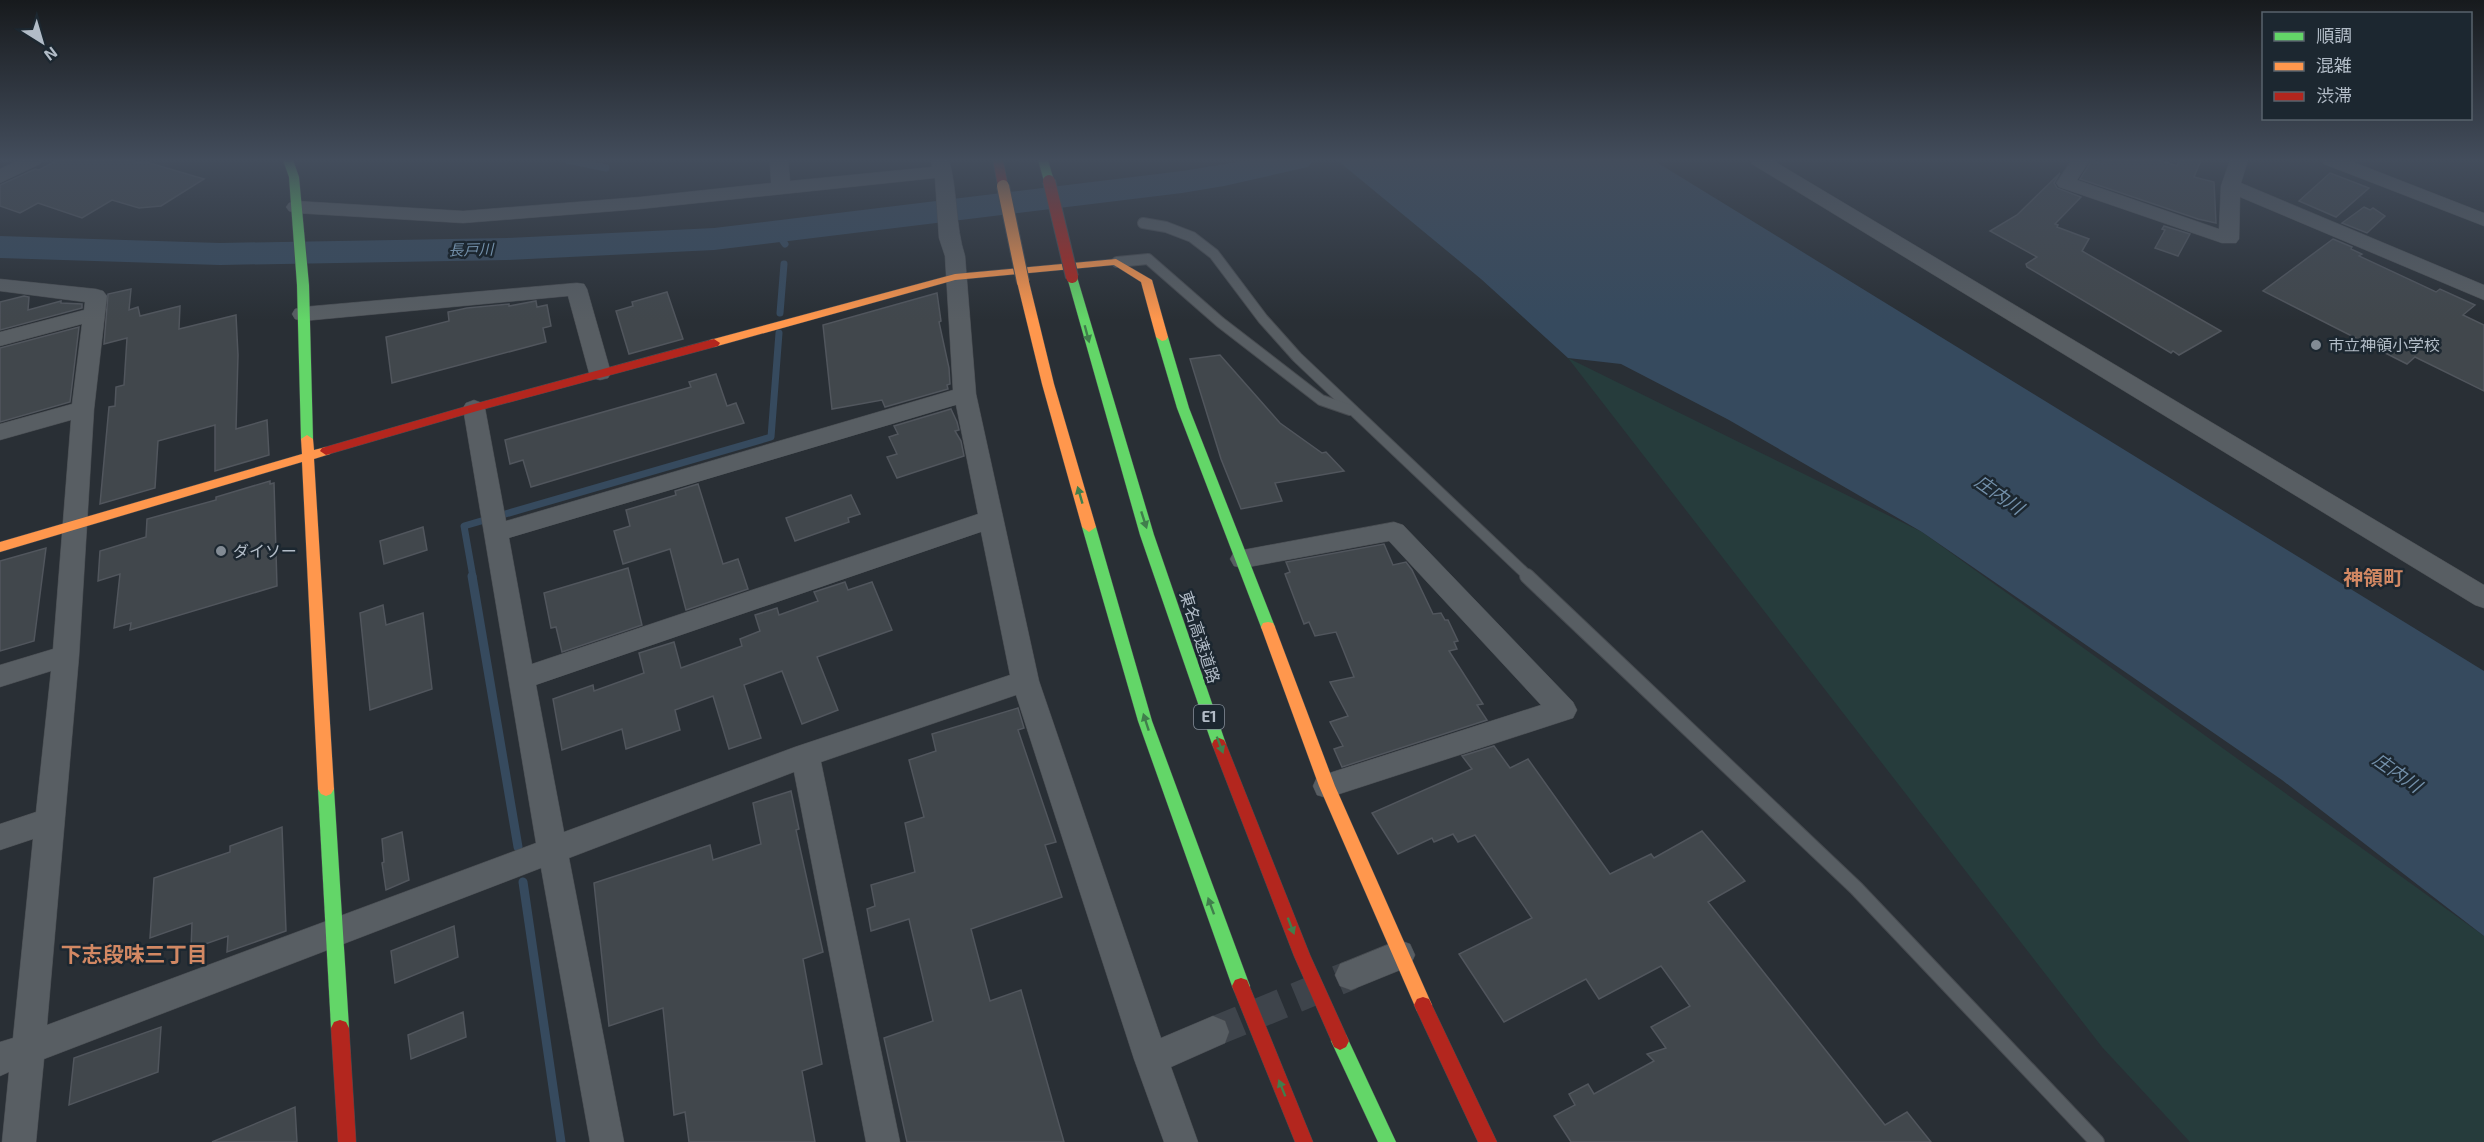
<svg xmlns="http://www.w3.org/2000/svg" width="2484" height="1142" font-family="'Exo 2','Noto Sans JP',sans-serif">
<rect width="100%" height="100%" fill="#292f35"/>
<polygon fill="#263c3c" points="1568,358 1922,532 2484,936 2484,1142 2190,1142 2102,1047"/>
<polygon fill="#364a5e" points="1337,160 1653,160 2484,671 2484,936 2282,780 1922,532 1729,420 1621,364 1568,358 1481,279"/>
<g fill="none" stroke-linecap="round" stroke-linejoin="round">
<g stroke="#364a5e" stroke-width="7">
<polyline points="567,160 606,168"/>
<polyline points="776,231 785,244"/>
<polyline points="780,313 784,264"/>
<polyline points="473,577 464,526 771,437 779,333"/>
</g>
<g stroke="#364a5e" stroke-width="9">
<polyline points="472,576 518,847"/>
<polyline points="523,882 561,1142"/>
</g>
<polygon fill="#364a5e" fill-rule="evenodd" points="1250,160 1313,160 1308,167 1224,186 1182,193 714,250 507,260 220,265 0,258 0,236 220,243 507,238 714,228 1182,171"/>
</g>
<g fill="#41474c" stroke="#51565d" stroke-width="1.5">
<polygon points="58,160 129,160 139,163 143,161 204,179 161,206 139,208 112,200 82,218 38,203 20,213 0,206 0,185 35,169 39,170"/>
<polygon points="2092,160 2102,164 2105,160 2160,160 2177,166 2179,160 2201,160 2194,177 2214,182 2216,223 2198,219 2080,179"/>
<polygon points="2060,173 2054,183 2057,188 2081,197 2055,224 2058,225 2057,227 2089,239 2082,251 2221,331 2179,355 2173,351 2171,353 2027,267 2026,264 2037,257 1990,231 2017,215"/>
<polygon points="2330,173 2369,188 2336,217 2299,201"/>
<polygon points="2364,207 2370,210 2373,208 2385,216 2367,233 2342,223"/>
<polygon points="2164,226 2190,234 2178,256 2155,248 2165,230 2162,229"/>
<polygon points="2333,239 2352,247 2351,249 2362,254 2359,256 2436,292 2440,289 2475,305 2463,315 2484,325 2484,391 2415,357 2407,364 2263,291"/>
<polygon points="131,289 129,310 138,307 140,316 180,306 179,329 236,315 238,355 236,429 267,420 269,455 215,471 215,425 158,441 155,488 100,504 109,407 115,406 116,387 124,385 127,338 104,344 108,294"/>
<polygon points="667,292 683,339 629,354 616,311 633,306 632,302"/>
<polygon points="937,293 941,321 939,322 949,368 950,384 947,385 948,389 885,407 882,400 832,409 823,325"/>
<polygon points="24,296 29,297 28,310 61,301 61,303 82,304 82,308 0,330 0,302"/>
<polygon points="536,301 537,307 547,305 551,326 543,328 546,342 392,383 386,337 449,321 448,312 467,308 509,304 509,306"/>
<polygon points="79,327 70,402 0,422 0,348"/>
<polygon points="1220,355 1280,423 1322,453 1326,452 1344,471 1275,483 1282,501 1241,509 1221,459 1190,359"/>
<polygon points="716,374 727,406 736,403 744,423 531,487 523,460 510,464 505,440 691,387 689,382"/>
<polygon points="951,409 957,422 959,430 955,431 961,441 964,456 897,478 887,457 897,454 889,437 898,434 894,426"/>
<polygon points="270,481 270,484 274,483 277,586 130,630 131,623 114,628 120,574 98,581 100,551 146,537 147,519 216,500 216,497"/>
<polygon points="698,484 723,564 738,559 748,589 686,610 670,549 623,564 614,531 630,526 626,510 676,495 675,491"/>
<polygon points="851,495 860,514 848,518 849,522 795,541 786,518"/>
<polygon points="423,527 427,550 384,564 380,541"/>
<polygon points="1384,544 1393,565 1406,562 1412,570 1433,614 1441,613 1445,620 1448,620 1458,641 1454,642 1457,649 1449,651 1483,704 1477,705 1487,720 1342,767 1334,749 1343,746 1330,722 1348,716 1330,682 1354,677 1336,632 1315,636 1309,622 1304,624 1285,574 1290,572 1286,562"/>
<polygon points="46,548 34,641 0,651 0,561"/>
<polygon points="628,568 642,625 562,652 556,627 551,628 544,593"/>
<polygon points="845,582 848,590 872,582 892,630 817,657 838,710 802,724 782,671 744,685 761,738 729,749 713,696 675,710 680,730 626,749 622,729 562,750 553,699 593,685 594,691 644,673 639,653 674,642 681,668 742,646 740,639 760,631 755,615 777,608 779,615 818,601 814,592"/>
<polygon points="383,605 386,625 423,613 432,689 370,710 360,613"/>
<polygon points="1018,708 1024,728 1018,730 1056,842 1045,845 1062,897 971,929 990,1001 1021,990 1064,1142 907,1142 884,1038 933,1021 909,919 871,931 867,909 875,906 871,885 915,872 905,823 924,817 909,760 936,751 932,734"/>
<polygon points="1494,746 1510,768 1528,759 1610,874 1651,854 1654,858 1702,831 1745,881 1708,902 1885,1125 1907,1112 1931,1142 1571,1142 1554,1116 1575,1105 1569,1094 1588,1084 1594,1094 1654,1061 1647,1054 1666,1048 1651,1027 1690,1006 1661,966 1599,999 1586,979 1504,1022 1459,954 1532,918 1475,835 1458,842 1453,834 1434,842 1432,838 1398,854 1372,813 1472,769 1462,756"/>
<polygon points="791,791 799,829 796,830 823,952 803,959 822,1064 802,1071 815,1142 689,1142 685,1112 674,1115 663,1008 609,1026 594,883 710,845 713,860 761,844 753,803"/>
<polygon points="282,827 286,931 227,952 228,936 191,949 192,923 150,938 154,878 230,852 230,846"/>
<polygon points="402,832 409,880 386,890 382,863 384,862 382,839"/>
<polygon points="454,926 458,957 395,983 391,951"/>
<polygon points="463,1012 466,1037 411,1059 408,1035"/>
<polygon points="161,1027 158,1072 69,1105 74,1058"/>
<polygon points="295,1107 297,1142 212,1142"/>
</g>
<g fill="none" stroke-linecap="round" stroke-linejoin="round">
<polyline stroke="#3e444b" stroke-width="30" stroke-dasharray="30 15" stroke-linecap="butt" points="1213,1032 1351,975"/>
<g stroke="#474b50" stroke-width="12">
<g id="lane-far1">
<polyline points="1143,223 1166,227 1192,237 1214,254 1263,319 1297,357 1529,577"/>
<polyline points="1117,262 1148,259 1220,322 1321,400 1350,410"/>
</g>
</g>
<g stroke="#474b50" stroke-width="16">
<polyline id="lane" points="1527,576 1856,888 2097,1142"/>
</g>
<g stroke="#474b50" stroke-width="1">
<g id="street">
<polygon points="19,160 42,160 40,164 0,183 0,169"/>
<path d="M770,160H788L790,181L932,167L931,160H949C958,192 955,225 965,256L976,394L1039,681L1161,1038L1213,1016L1225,1021L1229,1032L1225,1043L1171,1067L1198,1142H1164L1134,1059L1016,695L821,762L900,1142H866L794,772L569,858L624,1142H590L541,868L44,1059L36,1142H2L9,1072L0,1076V1042L13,1038L33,839L0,850V824L36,812L51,671L0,687V665L53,649L71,420L0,440V424L72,404L82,324L0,346V332L84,310L85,302L0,291V279L96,289L103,291L107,296L94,409L79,656L47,1025L536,843L463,408L466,403L474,400L482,403L485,408L506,521L953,390L945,256L939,238L935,178L640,209L463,223L296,213L289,211L286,207L289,203L296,201L463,211L640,197L771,183ZM956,405L978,514L532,664L509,538ZM981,532L1010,675L795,747L564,832L536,685Z"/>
<polygon points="1750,160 1772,160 2484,585 2484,608 2475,605 1752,164"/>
<polygon points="2072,160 2090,160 2077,180 2219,229 2221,186 2230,160 2248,160 2241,183 2484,285 2484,300 2240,197 2239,239 2236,243 2222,243 2059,187 2056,183"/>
<polygon points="2322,160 2348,160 2484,213 2484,226 2324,164"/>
<polygon points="577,283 584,284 587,289 611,373 608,378 600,380 592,378 589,373 568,296 303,321 295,319 292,314 295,309 303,307"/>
<polygon points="1394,522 1403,525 1573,702 1577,710 1573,718 1327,798 1317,795 1313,786 1317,777 1541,705 1389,541 1243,568 1234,566 1230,559 1234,552 1243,550"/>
<polygon points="1399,940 1410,944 1415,955 1410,966 1351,990 1340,986 1335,975 1340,964"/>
</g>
</g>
<g stroke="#474b50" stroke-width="1">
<g id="fast">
<polygon points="283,160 293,160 299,177 309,285 313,439 307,443 301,439 297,285 289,177"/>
<polygon points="1038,160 1048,160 1054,181 1053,183 1045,183 1044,181"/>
<polygon points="1072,274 1077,277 1154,535 1226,744 1224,748 1219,750 1214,748 1212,744 1140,535 1067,277"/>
<polygon points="1162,333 1168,337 1189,408 1275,627 1273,631 1263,631 1261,627 1177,408 1156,337"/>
<polygon points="1089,522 1096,527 1152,721 1250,986 1247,992 1241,994 1235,992 1232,986 1138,721 1082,527"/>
<polygon points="326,782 331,784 334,789 349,1028 346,1034 340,1036 334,1034 331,1028 318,789 321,784"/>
<polygon points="1340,1032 1346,1035 1396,1142 1378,1142 1331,1041 1334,1035"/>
</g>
</g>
<g stroke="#474b50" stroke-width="1">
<g id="slow">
<polygon points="1116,259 1152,280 1168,337 1166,340 1162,341 1156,337 1141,282 1114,265 955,280 714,347 708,343 710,340 955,274"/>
<polygon points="1023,279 1029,282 1054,384 1096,527 1089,532 1082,527 1042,384 1017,282"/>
<polygon points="307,435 313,439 314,450 326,447 332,451 330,454 314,459 334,789 331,794 326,796 321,794 318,789 302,462 0,552 0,542 302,454 301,439"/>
<polygon points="1268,622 1273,623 1275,627 1335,786 1432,1005 1429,1011 1423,1013 1417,1011 1319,786 1261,627 1263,623"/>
</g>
</g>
<g stroke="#474b50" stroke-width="1">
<g id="jam">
<polygon points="993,160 1003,160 1008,186 1007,188 1003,189 998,186"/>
<polygon points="714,339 720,343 718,346 477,411 326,455 320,451 322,448 474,404"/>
<polygon points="1219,738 1224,740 1226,744 1310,955 1349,1041 1346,1047 1340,1050 1334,1047 1294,956 1212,744 1214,740"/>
<polygon points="1241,978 1247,980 1313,1142 1295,1142 1232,986 1235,980"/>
<polygon points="1423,997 1429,999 1497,1142 1478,1142 1414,1005 1417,999"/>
<polygon points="340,1020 346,1022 349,1028 356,1142 338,1142 331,1028 334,1022"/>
</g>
</g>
<use href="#lane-far1" stroke="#585e63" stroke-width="10"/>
<use href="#lane" stroke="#585e63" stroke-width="14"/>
<use href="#street" fill="#585e63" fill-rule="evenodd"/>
<use href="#fast" fill="#63d668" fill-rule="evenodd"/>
<use href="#slow" fill="#ff974d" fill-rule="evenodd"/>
<use href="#jam" fill="#b3261e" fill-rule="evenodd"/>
<g stroke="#464b51" stroke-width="14" stroke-linecap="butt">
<polyline id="slow-bridge" points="1003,186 1023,282"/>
</g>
<g stroke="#464b51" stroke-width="14" stroke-linecap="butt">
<polyline id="jam-bridge" points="1049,181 1072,277"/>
</g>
<use href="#slow-bridge" stroke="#ff974d" stroke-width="12"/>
<use href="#jam-bridge" stroke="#b3261e" stroke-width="12"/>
</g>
<defs><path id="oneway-solid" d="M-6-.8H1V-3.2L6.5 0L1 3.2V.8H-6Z" transform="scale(1.5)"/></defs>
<g fill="#407e4c">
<use href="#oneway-solid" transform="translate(1087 334) rotate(75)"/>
<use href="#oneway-solid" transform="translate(1080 495) rotate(-106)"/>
<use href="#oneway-solid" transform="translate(1144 520) rotate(72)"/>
<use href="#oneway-solid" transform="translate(1146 722) rotate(-108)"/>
<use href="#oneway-solid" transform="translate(1220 745) rotate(69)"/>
<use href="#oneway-solid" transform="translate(1211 906) rotate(-110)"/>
<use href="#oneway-solid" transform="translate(1291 926) rotate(69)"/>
<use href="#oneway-solid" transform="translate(1282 1088) rotate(-112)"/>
</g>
<linearGradient id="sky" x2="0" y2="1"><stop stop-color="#171a1d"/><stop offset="0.5" stop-color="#434d5c"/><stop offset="1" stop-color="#434d5c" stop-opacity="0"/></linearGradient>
<rect width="2484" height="320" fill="url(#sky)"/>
<g fill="#828b94" stroke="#1c2730" stroke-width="2">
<circle cx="2316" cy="345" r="6"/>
<circle cx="221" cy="551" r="6"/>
</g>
<g text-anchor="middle" stroke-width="5" stroke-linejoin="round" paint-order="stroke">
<g font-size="15" font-style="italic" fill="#7390aa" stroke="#1c2730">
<text transform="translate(471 250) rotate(-1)" y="5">長戸川</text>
</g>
<rect fill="#1c2730" stroke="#858f9a" stroke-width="1.5" x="1194" y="705" width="30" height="24" rx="4.5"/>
<g font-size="15" font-weight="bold" fill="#b2bcc7">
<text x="1209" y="722">E1</text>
</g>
<g font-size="16" fill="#b2bcc7" stroke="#1c2730" text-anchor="start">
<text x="2328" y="351">市立神領小学校</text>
<text x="233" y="557">ダイソー</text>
</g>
<g font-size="16" fill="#b2bcc7" stroke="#1c2730">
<text transform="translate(1200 637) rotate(72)" y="6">東名高速道路</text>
</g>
<g font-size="18" font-style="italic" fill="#7390aa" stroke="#1c2730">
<text transform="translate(1999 495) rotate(35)" y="6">庄内川</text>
<text transform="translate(2397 773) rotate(35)" y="6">庄内川</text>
</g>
<g font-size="20" font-weight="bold" fill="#d28863" stroke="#1c2730">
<text x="2373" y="585">神領町</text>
</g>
<g font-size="21" font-weight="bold" fill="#d28863" stroke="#1c2730">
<text x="134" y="962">下志段味三丁目</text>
</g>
</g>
<rect x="2262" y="12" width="210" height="108" fill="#1c2730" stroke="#58636c" stroke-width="1.5"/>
<rect x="2274" y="32" width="30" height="9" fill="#63d668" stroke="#58636c" stroke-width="1.5"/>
<text x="2316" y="42" font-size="18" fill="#b2bcc7">順調</text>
<rect x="2274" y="62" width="30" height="9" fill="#ff974d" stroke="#58636c" stroke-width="1.5"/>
<text x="2316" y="72" font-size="18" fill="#b2bcc7">混雑</text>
<rect x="2274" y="92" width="30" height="9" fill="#b3261e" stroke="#58636c" stroke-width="1.5"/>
<text x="2316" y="102" font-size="18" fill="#b2bcc7">渋滞</text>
<g transform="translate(42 42) rotate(143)" stroke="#1c2730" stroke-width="4.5" paint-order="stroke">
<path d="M0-4.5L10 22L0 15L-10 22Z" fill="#b2bcc7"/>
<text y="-9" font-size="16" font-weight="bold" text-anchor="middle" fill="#b2bcc7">N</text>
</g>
</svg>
